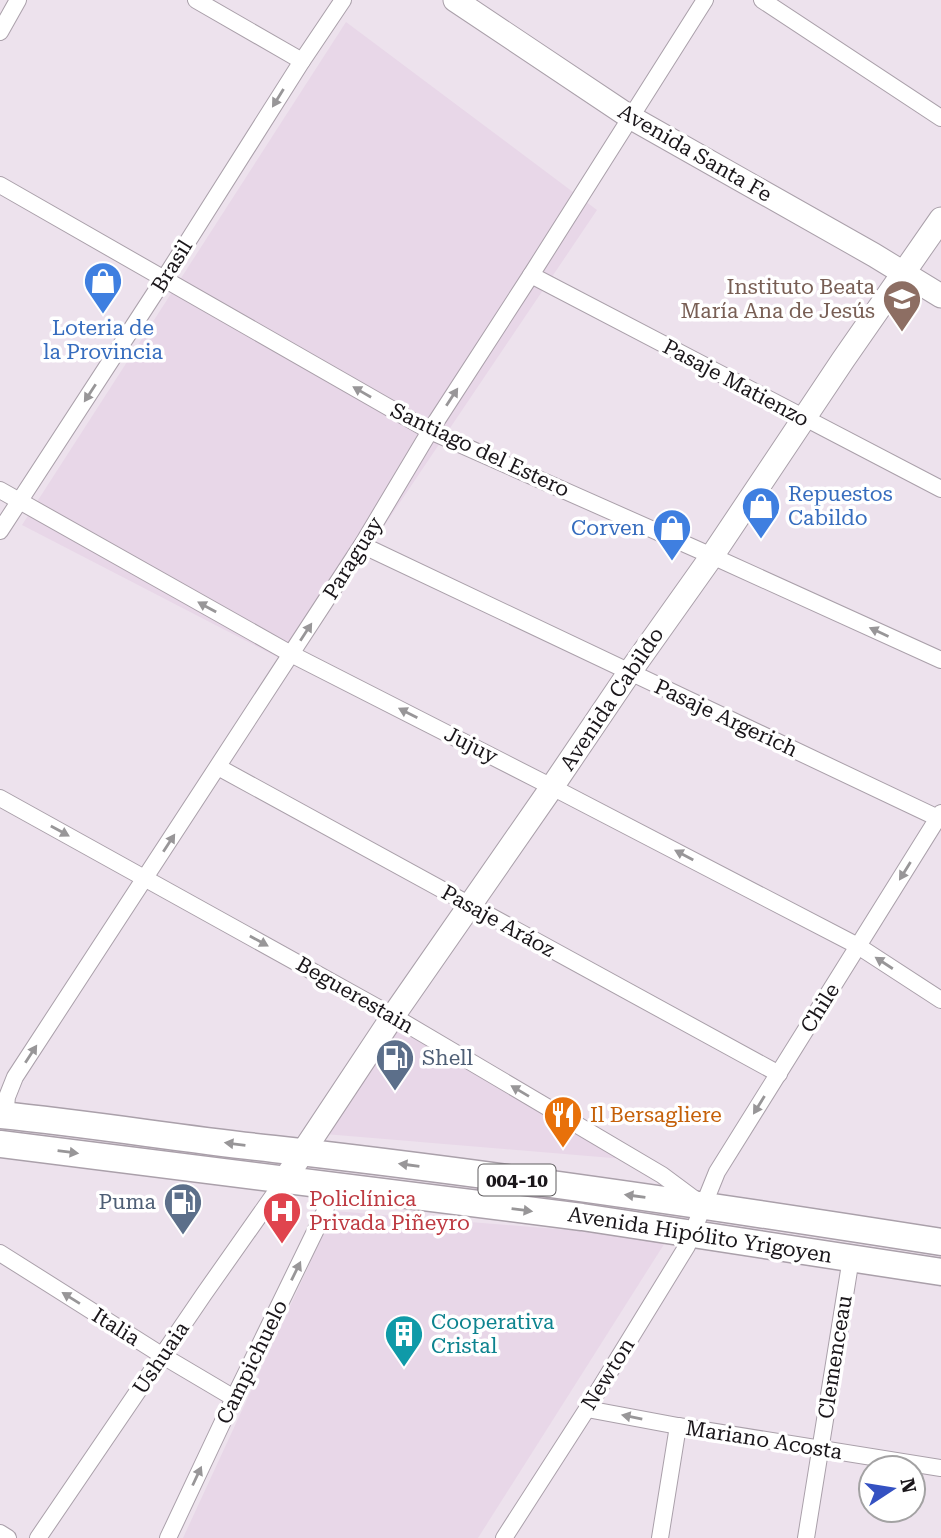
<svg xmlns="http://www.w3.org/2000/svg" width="941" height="1538" font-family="'Roboto Serif',serif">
<rect width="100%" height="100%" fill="#ede2ed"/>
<g fill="#e8d7e8">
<polygon points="346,22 597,210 291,664 22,525"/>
<polygon points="399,1023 624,1159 325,1134"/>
<polygon points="334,1211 668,1238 478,1538 183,1538"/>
</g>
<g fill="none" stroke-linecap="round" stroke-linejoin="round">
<g stroke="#aaa0aa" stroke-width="18">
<g id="street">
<polyline points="196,0 302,61"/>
<polyline points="762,0 941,118"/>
<polyline points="0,32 18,0"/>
<polyline points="0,185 430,431 712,556 941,660"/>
<polyline points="531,275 941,489"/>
<polyline points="0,490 291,654 552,787 858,946 941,1000"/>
<polyline points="0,531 164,279 302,61 343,0"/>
<polyline points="362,545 938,818"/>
<polyline points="218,767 779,1074"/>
<polyline points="0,798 393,1016 662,1175 697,1201"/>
<polyline points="5,1116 7,1097 15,1077 362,545 430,431 531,275 705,0"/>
<polyline points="0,1253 163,1356 234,1398"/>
<polyline points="587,1409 678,1426 941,1468"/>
<polyline points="0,1533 8,1538"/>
<polyline points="38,1538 204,1294 285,1179"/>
<polyline points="168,1538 234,1398 325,1211 333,1185"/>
<polyline points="504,1538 587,1409 687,1246 717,1172 941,813"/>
<polyline points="660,1538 678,1426"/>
<polyline points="806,1538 851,1258"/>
</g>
</g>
<g stroke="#aaa0aa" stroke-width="25">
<g id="secondary">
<polyline points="455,0 630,117 874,255 941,296"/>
<polyline points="285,1179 393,1016 552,787 629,673 712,556 843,360 941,219"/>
</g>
</g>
<g stroke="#aaa0aa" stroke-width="29">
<g id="primary">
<path d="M0,1115C91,1124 182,1139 274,1149C497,1174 719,1207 941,1242"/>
<polyline points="0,1144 582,1217 941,1272"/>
</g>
</g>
<use href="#street" stroke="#fff" stroke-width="16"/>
<use href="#secondary" stroke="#fff" stroke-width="23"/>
<use href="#primary" stroke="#fff" stroke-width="26"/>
</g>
<defs><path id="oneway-solid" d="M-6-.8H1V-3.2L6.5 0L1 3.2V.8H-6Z" transform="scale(1.75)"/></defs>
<g fill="#989698">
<use href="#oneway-solid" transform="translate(278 98) rotate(122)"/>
<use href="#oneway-solid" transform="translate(362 392) rotate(-150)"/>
<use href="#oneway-solid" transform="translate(90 393) rotate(123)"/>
<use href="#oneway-solid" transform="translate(452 397) rotate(-57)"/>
<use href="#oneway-solid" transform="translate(207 607) rotate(-151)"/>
<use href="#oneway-solid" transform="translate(306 632) rotate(-57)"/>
<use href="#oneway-solid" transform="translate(879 632) rotate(-155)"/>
<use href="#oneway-solid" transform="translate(408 713) rotate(-153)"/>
<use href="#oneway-solid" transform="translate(60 831) rotate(29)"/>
<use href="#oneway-solid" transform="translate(169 843) rotate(-57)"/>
<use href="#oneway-solid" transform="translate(684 855) rotate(-152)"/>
<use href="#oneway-solid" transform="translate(905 871) rotate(122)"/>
<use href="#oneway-solid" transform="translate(259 941) rotate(29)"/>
<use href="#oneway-solid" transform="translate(884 963) rotate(-147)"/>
<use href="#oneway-solid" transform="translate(31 1054) rotate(-57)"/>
<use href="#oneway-solid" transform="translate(520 1091) rotate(-149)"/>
<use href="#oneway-solid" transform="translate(759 1105) rotate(122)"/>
<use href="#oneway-solid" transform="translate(235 1144) rotate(-173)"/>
<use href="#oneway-solid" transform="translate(68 1152) rotate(7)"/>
<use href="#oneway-solid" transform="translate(409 1165) rotate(-172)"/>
<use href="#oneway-solid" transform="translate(635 1196) rotate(-172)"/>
<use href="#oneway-solid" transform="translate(522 1210) rotate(7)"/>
<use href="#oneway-solid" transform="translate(296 1271) rotate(-64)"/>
<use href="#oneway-solid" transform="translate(71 1298) rotate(-148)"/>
<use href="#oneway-solid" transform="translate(632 1417) rotate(-169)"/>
<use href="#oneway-solid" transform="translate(197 1476) rotate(-65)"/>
</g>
<defs>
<g id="shop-pin" transform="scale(2.0125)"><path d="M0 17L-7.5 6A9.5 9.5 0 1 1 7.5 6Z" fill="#3f7fe0" stroke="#fff"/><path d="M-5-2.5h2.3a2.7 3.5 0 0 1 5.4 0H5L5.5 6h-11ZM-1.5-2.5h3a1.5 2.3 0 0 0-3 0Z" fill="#fff"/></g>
<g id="school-pin" transform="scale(2.0125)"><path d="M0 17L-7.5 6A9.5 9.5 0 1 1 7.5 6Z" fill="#8d6e63" stroke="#fff"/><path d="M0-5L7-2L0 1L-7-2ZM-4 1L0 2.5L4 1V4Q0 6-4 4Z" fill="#fff"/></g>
<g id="fuel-pin" transform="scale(2.0125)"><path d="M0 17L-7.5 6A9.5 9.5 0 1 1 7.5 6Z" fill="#5c6f8a" stroke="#fff"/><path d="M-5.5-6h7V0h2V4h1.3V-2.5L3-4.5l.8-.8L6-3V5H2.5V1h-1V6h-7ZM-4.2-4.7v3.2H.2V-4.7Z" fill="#fff"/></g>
<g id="restaurant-pin" transform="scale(2.0125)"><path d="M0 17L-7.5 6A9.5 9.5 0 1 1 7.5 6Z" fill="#e8710a" stroke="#fff"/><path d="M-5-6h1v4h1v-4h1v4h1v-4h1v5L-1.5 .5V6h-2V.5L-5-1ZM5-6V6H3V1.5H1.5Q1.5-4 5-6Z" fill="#fff"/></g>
<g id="hospital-pin" transform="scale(2.0125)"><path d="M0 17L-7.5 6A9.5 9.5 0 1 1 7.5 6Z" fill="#e0444e" stroke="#fff"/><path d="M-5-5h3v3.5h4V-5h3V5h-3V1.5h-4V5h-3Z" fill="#fff"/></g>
<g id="building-pin" transform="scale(2.0125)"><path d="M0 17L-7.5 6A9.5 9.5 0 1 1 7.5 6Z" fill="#0f9aa8" stroke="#fff"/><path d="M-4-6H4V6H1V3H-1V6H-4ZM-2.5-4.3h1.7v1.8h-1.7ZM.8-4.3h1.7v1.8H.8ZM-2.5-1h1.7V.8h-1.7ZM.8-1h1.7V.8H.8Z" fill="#fff"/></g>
</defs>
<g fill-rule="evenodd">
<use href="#shop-pin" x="103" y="281"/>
<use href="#school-pin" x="902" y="299"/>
<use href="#shop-pin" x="761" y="506"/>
<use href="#shop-pin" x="672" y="528"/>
<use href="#fuel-pin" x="395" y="1058"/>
<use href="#restaurant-pin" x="563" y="1115"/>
<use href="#fuel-pin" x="183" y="1202"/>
<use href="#hospital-pin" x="282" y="1211"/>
<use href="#building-pin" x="404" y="1334"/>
</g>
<g text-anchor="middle" stroke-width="7" stroke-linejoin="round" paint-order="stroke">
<rect fill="#fff" stroke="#5f5c5f" stroke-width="2" x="478.5" y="1164.5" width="77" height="31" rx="5"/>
<g font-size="19" font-weight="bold" fill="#1a161a">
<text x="517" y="1187">004-10</text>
</g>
<g font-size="21" fill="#1a161a" stroke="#fff">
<text transform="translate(695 153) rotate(30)" y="7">Avenida Santa Fe</text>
<text transform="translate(172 266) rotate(-58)" y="7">Brasil</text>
<text transform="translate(736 383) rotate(28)" y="7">Pasaje Matienzo</text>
<text transform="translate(480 450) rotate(25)" y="7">Santiago del Estero</text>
<text transform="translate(353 558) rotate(-58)" y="7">Paraguay</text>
<text transform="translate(612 699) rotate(-56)" y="7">Avenida Cabildo</text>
<text transform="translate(726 718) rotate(25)" y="7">Pasaje Argerich</text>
<text transform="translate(471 745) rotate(27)" y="7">Jujuy</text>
<text transform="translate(498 921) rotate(29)" y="7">Pasaje Aráoz</text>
<text transform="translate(355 995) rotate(30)" y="7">Beguerestain</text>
<text transform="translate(820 1008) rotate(-58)" y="7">Chile</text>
<text transform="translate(700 1235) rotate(9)" y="7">Avenida Hipólito Yrigoyen</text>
<text transform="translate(116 1327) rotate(32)" y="7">Italia</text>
<text transform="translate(835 1357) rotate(-81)" y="7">Clemenceau</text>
<text transform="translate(161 1358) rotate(-56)" y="7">Ushuaia</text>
<text transform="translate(252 1362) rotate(-64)" y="7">Campichuelo</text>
<text transform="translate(608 1374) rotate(-58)" y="7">Newton</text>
<text transform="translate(764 1440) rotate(9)" y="7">Mariano Acosta</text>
</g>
<g font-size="21" fill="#785e54" stroke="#fff" text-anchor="end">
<text x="875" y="294">Instituto Beata<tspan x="875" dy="24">María Ana de Jesús</tspan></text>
</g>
<g font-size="21" fill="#366cbe" stroke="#fff">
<text x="103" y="335">Loteria de<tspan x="103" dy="24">la Provincia</tspan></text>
<text x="788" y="501" text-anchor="start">Repuestos<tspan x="788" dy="24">Cabildo</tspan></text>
<text x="645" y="535" text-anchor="end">Corven</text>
</g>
<g font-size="21" fill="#4e5e75" stroke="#fff" text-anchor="start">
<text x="422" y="1065">Shell</text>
<text x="156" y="1209" text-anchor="end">Puma</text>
</g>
<g font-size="21" fill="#c56008" stroke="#fff" text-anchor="start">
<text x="590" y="1122">Il Bersagliere</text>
</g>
<g font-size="21" fill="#be3a42" stroke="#fff" text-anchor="start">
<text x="309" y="1206">Policlínica<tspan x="309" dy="24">Privada Piñeyro</tspan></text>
</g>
<g font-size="21" fill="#0d838f" stroke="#fff" text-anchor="start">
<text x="431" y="1329">Cooperativa<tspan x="431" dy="24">Cristal</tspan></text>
</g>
</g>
<g transform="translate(892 1489) rotate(78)"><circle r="33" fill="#ffffff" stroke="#a3a2a3" stroke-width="2"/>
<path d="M0-5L12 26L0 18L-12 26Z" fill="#3451c2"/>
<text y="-10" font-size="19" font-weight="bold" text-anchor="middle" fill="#1a161a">N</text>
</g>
</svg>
